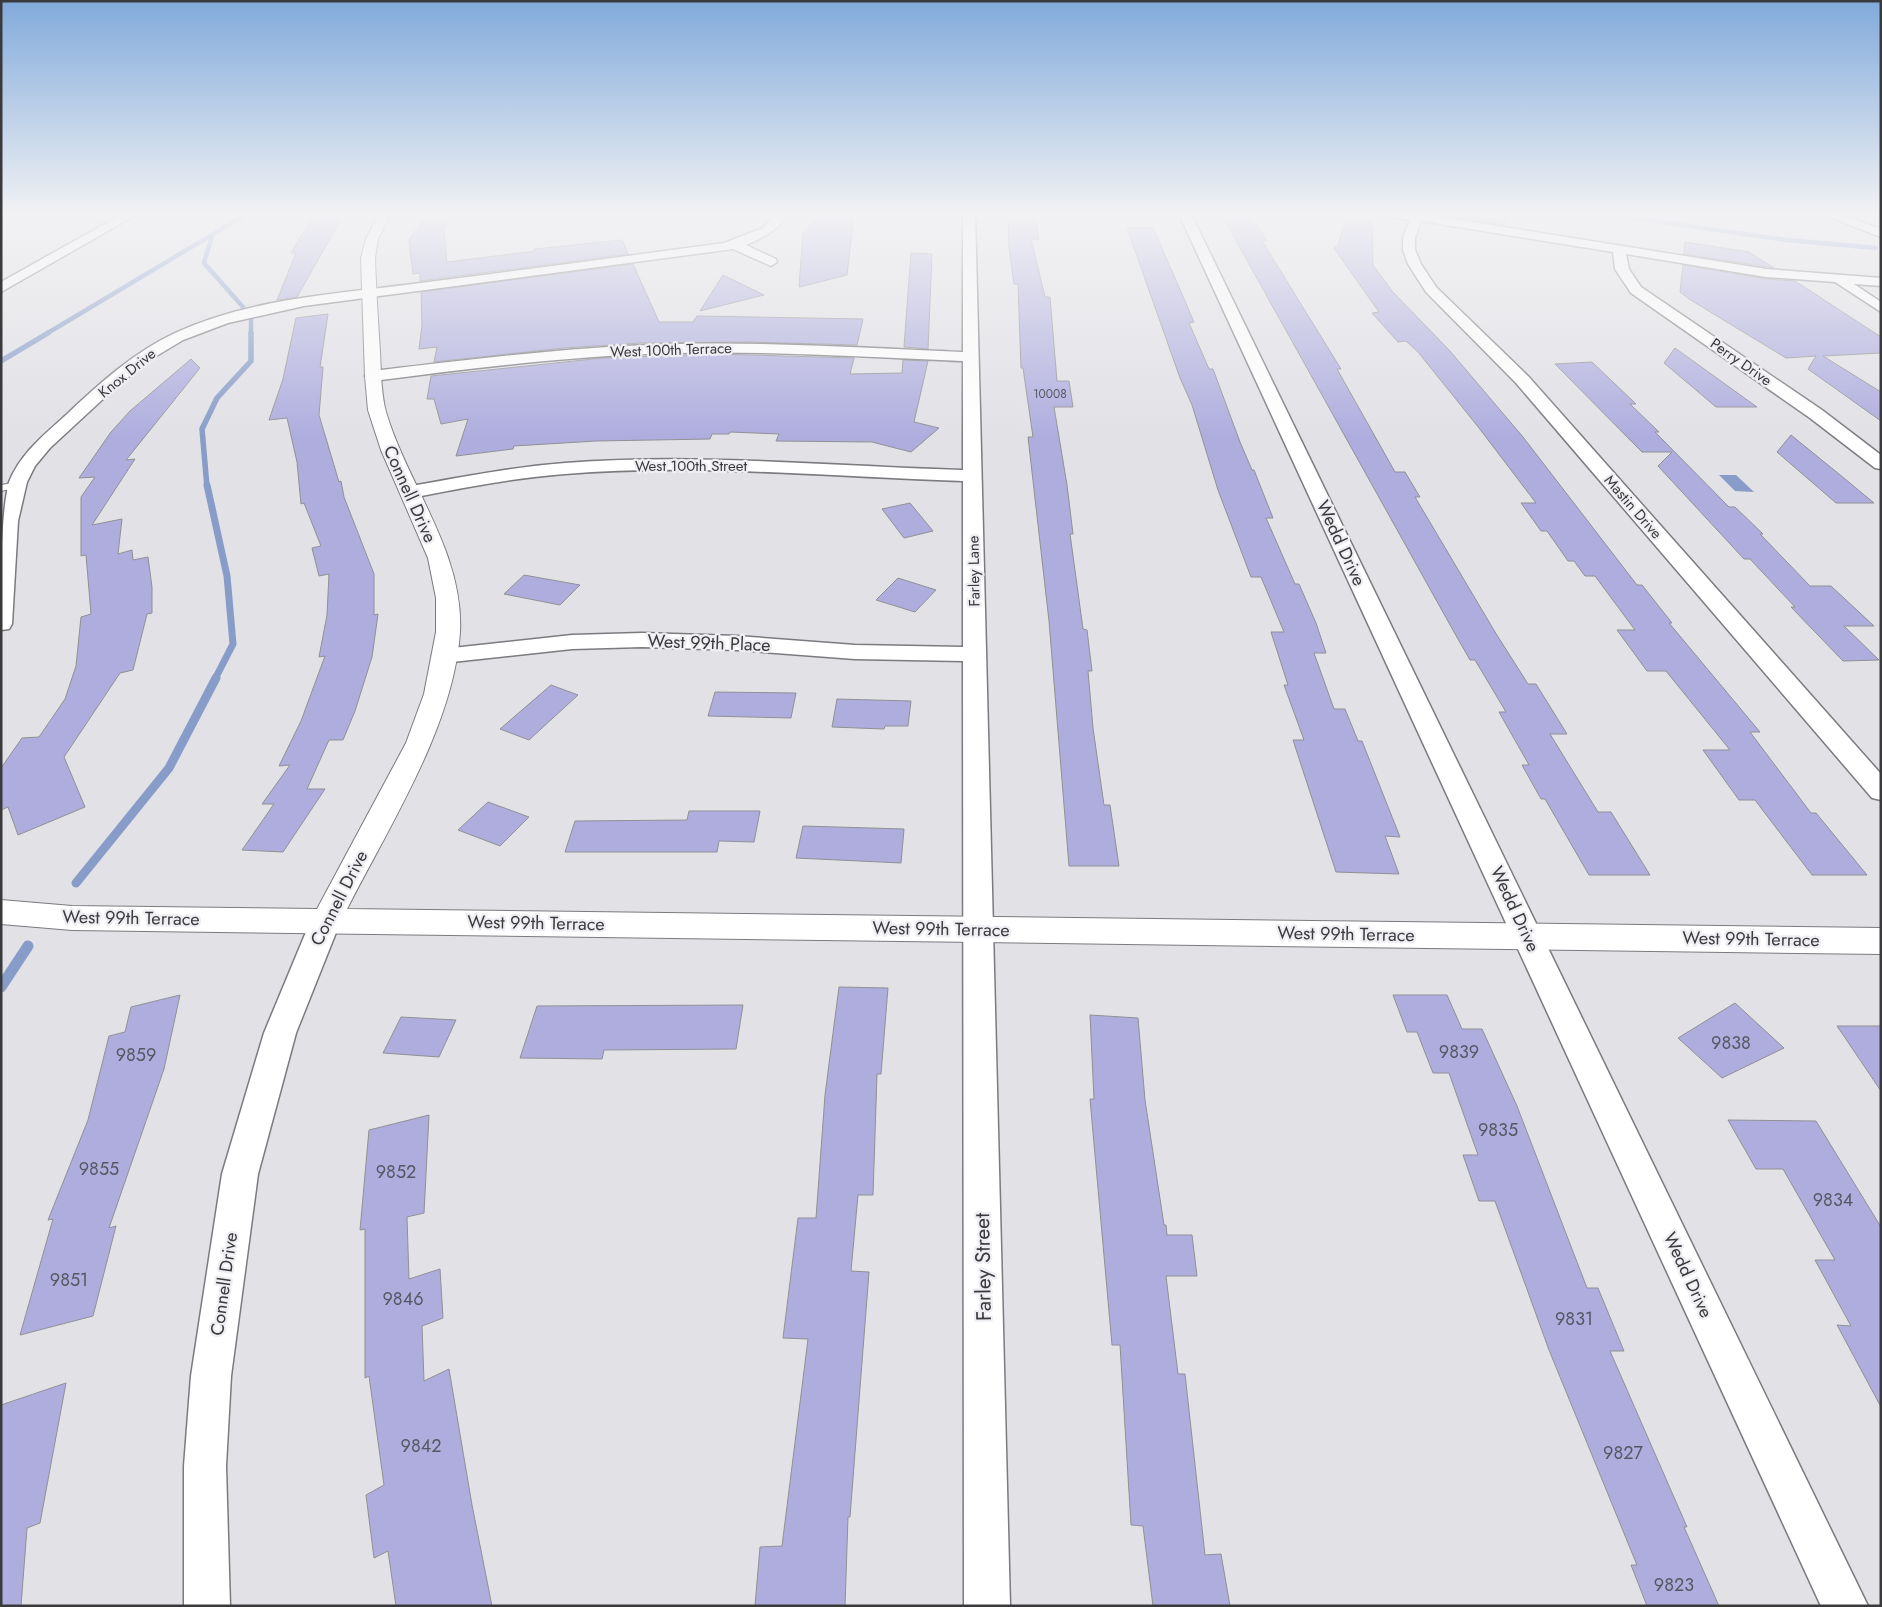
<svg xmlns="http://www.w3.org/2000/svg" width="1882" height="1607" font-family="Jost,sans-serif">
<rect width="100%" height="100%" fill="#e1e1e6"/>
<polygon fill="#879cc8" points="1719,475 1736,475 1754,492 1735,491"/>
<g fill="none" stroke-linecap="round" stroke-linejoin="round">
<g stroke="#879cc8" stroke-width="4.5">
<polyline points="1590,212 1787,240 1876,248"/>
<polyline points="212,236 204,263 243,307"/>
<polyline points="251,318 251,334"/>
<polyline points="46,334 250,212"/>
</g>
<g stroke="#879cc8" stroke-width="5.5">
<polyline points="1,361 48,333"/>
<polyline points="207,487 202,429 217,398 251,361 251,333"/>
</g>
<polyline stroke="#879cc8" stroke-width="7" points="207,485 227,576 233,644 215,679"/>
<polyline stroke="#879cc8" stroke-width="9" points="76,883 169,768 216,678"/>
<polyline stroke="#879cc8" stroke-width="11" points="1,987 28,946"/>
</g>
<g fill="#afadde" stroke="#909095">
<polygon points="322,212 345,212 297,297 277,300 296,253 291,253 308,225"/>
<polygon points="823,212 854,214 847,275 799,287 803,233"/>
<polygon points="1008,212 1034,213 1039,239 1031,239 1045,297 1050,297 1057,381 1069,381 1073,407 1054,407 1067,485 1073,534 1070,534 1083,629 1087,630 1092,671 1088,671 1093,728 1104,805 1110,805 1119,866 1069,866 1049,621 1028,437 1033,437 1023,368 1021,368 1018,284 1014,284 1009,248"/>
<polygon points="1220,212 1249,214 1267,241 1262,241 1341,369 1337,369 1395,472 1405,472 1420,497 1415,497 1495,632 1528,684 1536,684 1567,734 1550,734 1598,812 1611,812 1650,875 1589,875 1545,799 1541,799 1522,765 1529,765 1499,712 1506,712 1475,660 1470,660 1454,632"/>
<polygon points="1448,212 1512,212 1504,225 1455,217"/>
<polygon points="448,216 444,232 447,262 535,251 535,249 622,240 628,254 420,281 420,273 413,274 409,240 426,217"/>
<polygon points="1346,218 1372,220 1373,265 1392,291 1450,351 1523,437 1637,585 1642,585 1672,623 1669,623 1760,732 1750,732 1811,813 1816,813 1867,875 1812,875 1755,800 1739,800 1703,750 1730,750 1666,671 1647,671 1617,630 1635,630 1595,576 1585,576 1574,561 1568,561 1547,531 1541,531 1521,503 1536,503 1479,428 1418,352 1406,341 1398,342 1372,313 1379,312 1334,248 1338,245"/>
<polygon points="1127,228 1153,228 1178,285 1194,322 1189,323 1209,369 1213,369 1240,442 1252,470 1254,470 1273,518 1266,518 1295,584 1299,584 1316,623 1326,653 1314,653 1334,709 1345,709 1358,741 1362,741 1400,837 1385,836 1399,874 1336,872 1293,740 1304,740 1284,685 1288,685 1271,632 1284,632 1261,577 1251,577 1218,490 1192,405 1180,378"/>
<polygon points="1685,242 1749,252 1774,268 1684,254"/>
<polygon points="911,253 932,254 928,349 904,347"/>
<polygon points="633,264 659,322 693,322 697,316 863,319 857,345 750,342 641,343 564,348 434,362 437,347 419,349 422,325 421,292"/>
<polygon points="1683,265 1766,279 1795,281 1881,337 1881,353 1823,356 1881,392 1881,421 1808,369 1816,356 1786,358 1689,299 1680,292"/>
<polygon points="723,275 764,295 700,311"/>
<polygon points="328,314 320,367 323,367 319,415 339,482 341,481 344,497 374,574 374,615 378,614 372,657 355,711 343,740 329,740 307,789 325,789 283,852 242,850 274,804 262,804 290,765 279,766 301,721 325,656 319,657 327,615 329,574 319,576 312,548 321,546 304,503 301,504 297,462 287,418 269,420 283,379 296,318"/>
<polygon points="1675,348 1757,407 1716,407 1664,363"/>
<polygon points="715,354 854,358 850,374 902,373 903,360 928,361 914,422 939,428 911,452 872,442 776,441 779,434 730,432 729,434 712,434 710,439 596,441 514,446 513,449 456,456 468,419 441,424 434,399 427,399 431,376 603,358"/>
<polygon points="191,359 200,368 126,460 135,459 92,525 122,519 118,554 132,550 133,560 148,557 152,587 152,613 147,614 133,670 120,673 64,757 85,807 18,835 8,807 1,810 1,768 22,738 39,737 65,699 76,666 81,617 91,614 86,555 81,556 81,497 95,477 79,478 111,432 130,411"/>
<polygon points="1592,362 1636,404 1630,404 1659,432 1655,432 1729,507 1735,507 1763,534 1760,534 1810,586 1831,586 1874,626 1844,626 1879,660 1843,661 1791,607 1795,607 1750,559 1744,559 1658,466 1672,452 1642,452 1555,364"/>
<polygon points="1791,435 1839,474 1874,503 1836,503 1777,452"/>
<polygon points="910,503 933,531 904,538 882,509"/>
<polygon points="524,575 580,585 560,605 504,594"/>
<polygon points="898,578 936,590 915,612 876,600"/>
<polygon points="551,685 578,695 529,740 500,729"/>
<polygon points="715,692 796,693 791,718 708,716"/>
<polygon points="837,699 911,701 908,726 885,726 884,729 832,727"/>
<polygon points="488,802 529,817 500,846 458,830"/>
<polygon points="689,811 760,811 754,842 719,841 717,852 565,852 575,821 687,820"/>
<polygon points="803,826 904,829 901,863 796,858"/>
<polygon points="839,987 888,988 881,1074 877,1074 873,1195 858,1195 851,1271 869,1272 850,1517 848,1517 845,1606 755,1606 760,1547 782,1546 808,1339 783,1338 798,1218 816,1218 825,1095"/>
<polygon points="180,995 164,1069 109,1228 116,1226 93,1316 20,1335 53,1219 48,1220 88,1120 109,1036 125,1032 131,1007"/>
<polygon points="1393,995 1447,995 1462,1029 1482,1029 1517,1106 1587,1288 1598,1288 1624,1351 1610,1351 1687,1527 1684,1527 1719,1606 1647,1606 1631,1565 1637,1565 1549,1350 1495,1201 1479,1201 1463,1155 1478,1155 1449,1073 1433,1073 1417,1032 1407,1032"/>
<polygon points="1735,1003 1784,1048 1722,1078 1678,1038"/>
<polygon points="743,1005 736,1049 604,1050 602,1059 520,1058 537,1006"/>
<polygon points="1090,1015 1138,1018 1145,1100 1164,1225 1166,1225 1167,1235 1192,1235 1197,1276 1166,1276 1178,1374 1185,1374 1205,1555 1221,1554 1230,1606 1153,1606 1143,1526 1131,1525 1120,1345 1112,1345 1090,1099 1094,1099"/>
<polygon points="401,1017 456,1020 439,1057 383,1053"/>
<polygon points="1837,1026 1881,1026 1881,1091"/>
<polygon points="429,1115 424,1213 407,1217 409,1279 440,1269 443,1318 422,1326 424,1381 449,1369 472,1505 492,1606 396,1606 388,1551 374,1558 366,1495 384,1485 369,1376 365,1378 365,1229 360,1230 369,1130"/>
<polygon points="1728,1120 1816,1121 1881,1227 1881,1407 1837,1325 1851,1326 1815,1260 1835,1260 1783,1169 1756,1169"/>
<polygon points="66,1383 40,1523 27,1528 21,1606 1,1606 1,1405"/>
</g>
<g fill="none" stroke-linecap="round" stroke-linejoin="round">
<g stroke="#7b7b7f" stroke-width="2">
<polygon id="lane" points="18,482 21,483 21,487 1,491 1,485"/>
</g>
<g stroke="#7b7b7f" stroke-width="3">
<g id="street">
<polygon points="126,212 141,212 1,292 1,282"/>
<path d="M779,212H791C779,229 764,238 746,245L776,259L777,262L771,266L733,249L304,306L228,323L183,340L148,361L116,387L50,448L35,466L27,482L18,521L12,624L9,629L1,630C1,590 0,517 9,482C21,453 44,435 66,415C99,384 134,352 175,333C249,299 333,294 413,284C517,271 620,257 724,243L763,228Z"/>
<path d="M963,212H975L1010,1606H964L963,661L855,659L737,650L642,647L572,649L443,663L435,661L432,656L435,651L443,649L572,635L642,633L737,636L855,645L963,647V481C831,477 697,463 565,474C513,478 462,488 411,498L404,496L402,492L404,488L411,486C462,477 513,467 565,463C698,453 831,466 963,470V361C868,357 774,351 679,353C577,355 475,368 373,381L365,376L373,371C475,359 577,346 679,344C774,342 868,348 963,352Z"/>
<polygon points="1178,212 1190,212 1868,1606 1821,1606"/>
<polygon points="1378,212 1417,213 1766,269 1881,278 1881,286 1854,284 1881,302 1881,312 1835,282 1766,277 1626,254 1629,269 1641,287 1822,410 1881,455 1881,469 1875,468 1810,418 1631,293 1615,269 1613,252 1421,221 1415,238 1415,250 1421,264 1436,287 1528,376 1881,774 1881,800 1872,798 1516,383 1426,292 1408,264 1403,250 1403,238 1410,220 1384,215"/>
<polygon points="1816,212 1833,212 1881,229 1881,237"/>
<polygon points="326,908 336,912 341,920 296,1033 258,1174 231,1376 226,1466 230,1606 184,1606 184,1466 191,1376 222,1174 264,1033 311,920 316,912"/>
</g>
</g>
<g stroke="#7b7b7f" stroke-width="2">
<path id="secondary" d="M380,212H392L378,239L375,258C376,289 378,321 380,352C381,372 381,393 386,412C408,486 464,552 460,632C454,726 389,826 347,909L1881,928V954L72,930L1,924V900L72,906L317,909L406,743L424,694L436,632V598L428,558L381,450L368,410L365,376L361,258L366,239Z"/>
</g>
<g stroke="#7b7b7f" stroke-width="2">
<polygon id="highway" points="1867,212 1881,212 1881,219"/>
</g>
<use href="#lane" fill="#fff" fill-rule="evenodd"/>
<use href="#street" fill="#fff" fill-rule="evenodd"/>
<use href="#secondary" fill="#fff" fill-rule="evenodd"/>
<use href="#highway" fill="#fff" fill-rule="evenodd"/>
</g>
<linearGradient id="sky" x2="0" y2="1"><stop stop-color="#81aadb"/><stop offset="0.49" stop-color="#f2f2f4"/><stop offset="1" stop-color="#f2f2f4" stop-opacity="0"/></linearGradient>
<rect width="1882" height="437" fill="url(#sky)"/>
<g text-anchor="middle" stroke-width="4.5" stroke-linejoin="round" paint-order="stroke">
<g font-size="12" fill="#575764">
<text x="1050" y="398">10008</text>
</g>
<g font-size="15" fill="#3a3a3c" stroke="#eeeef3">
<text transform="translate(671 350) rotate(-2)" y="5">West 100th Terrace</text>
<text transform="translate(1741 362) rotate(35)" y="5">Perry Drive</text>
<text transform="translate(127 373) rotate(-39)" y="5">Knox Drive</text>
<text x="691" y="471">West 100th Street</text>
<text transform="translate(1633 507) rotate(49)" y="5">Mastin Drive</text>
<text transform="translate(974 571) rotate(-91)" y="5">Farley Lane</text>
</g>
<g font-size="18" fill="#3a3a3c" stroke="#eeeef3">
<text transform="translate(410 494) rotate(66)" y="6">Connell Drive</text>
<text transform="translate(1341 543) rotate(65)" y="6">Wedd Drive</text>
<text transform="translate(709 643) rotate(2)" y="6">West 99th Place</text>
<text transform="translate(339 898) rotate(-63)" y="6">Connell Drive</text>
<text transform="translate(1515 909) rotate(65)" y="6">Wedd Drive</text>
<text transform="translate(131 918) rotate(1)" y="6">West 99th Terrace</text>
<text transform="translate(536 923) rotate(1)" y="6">West 99th Terrace</text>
<text transform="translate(941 929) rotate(1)" y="6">West 99th Terrace</text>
<text transform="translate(1346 934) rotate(1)" y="6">West 99th Terrace</text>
<text transform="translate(1751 939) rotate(1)" y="6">West 99th Terrace</text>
<text transform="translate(1688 1275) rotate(65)" y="6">Wedd Drive</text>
<text transform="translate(224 1284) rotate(-82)" y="6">Connell Drive</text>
</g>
<g font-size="18" fill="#575764">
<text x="1731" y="1049">9838</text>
<text x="1459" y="1058">9839</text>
<text x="136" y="1061">9859</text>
<text x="1498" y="1136">9835</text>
<text x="99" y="1175">9855</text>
<text x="396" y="1178">9852</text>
<text x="1833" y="1206">9834</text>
<text x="69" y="1286">9851</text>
<text x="403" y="1305">9846</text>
<text x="1574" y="1325">9831</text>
<text x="421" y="1452">9842</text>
<text x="1623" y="1459">9827</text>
<text x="1674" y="1591">9823</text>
</g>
<g font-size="21" fill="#3a3a3c" stroke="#eeeef3">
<text transform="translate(983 1267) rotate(-91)" y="7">Farley Street</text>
</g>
</g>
<rect width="1882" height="1607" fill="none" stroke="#3a3a3c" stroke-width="5"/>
</svg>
